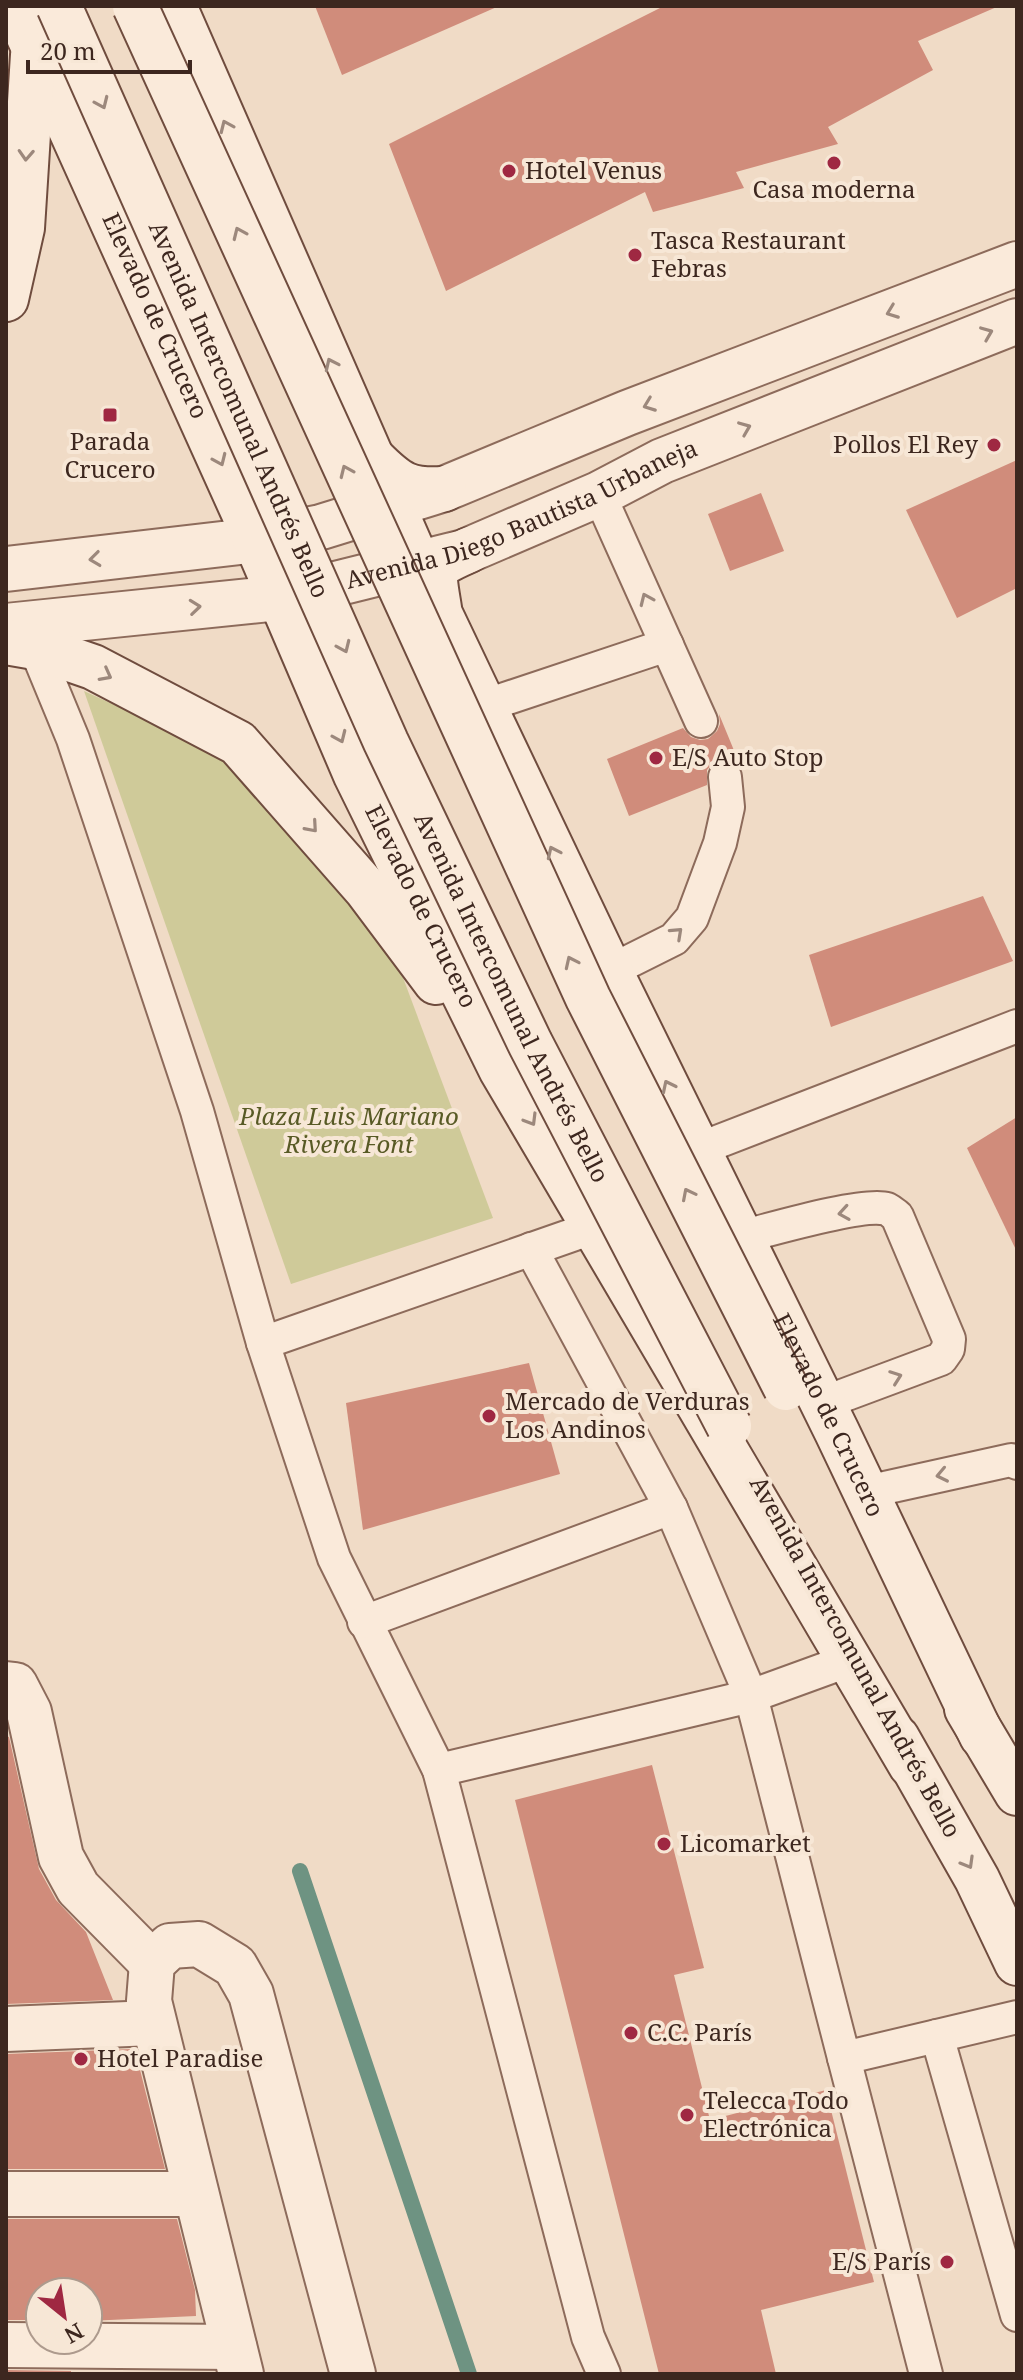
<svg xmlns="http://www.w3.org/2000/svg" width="1023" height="2380" font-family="'Noto Serif',serif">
<rect width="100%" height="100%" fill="#f0dbc6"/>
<polygon fill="#cfca99" points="84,691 226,756 325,871 396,959 493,1218 291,1284"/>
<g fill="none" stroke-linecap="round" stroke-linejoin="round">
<polyline stroke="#6e9382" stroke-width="16" points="300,1871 469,2374"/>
</g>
<g fill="#d08c7b">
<polygon points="315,6 499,6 342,75"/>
<polygon points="664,6 999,6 918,41 933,70 828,127 838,144 736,172 744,188 653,212 645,192 446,291 389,144"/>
<polygon points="1017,460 1017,588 957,618 906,510"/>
<polygon points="761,493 784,551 730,571 708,514"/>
<polygon points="719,714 740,765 732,759 724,758 715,761 707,770 707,785 629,816 607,759 683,728 691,737 700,740 708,739 717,731 720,724"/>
<polygon points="983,896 1013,961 831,1027 809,955"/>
<polygon points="1017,1117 1017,1252 967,1148"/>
<polygon points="529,1363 560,1474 363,1530 346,1403"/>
<polygon points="6,1736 9,1737 39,1869 56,1900 86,1932 113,2000 6,2004"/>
<polygon points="652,1765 704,1968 674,1975 710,2120 826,2090 874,2282 761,2310 776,2374 659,2374 515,1800"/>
<polygon points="133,2049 135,2050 165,2169 6,2169 6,2054"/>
<polygon points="6,2219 177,2219 195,2290 196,2316 88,2321 88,2292 40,2292 40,2320 6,2320"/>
<polygon points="6,2370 71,2371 71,2374 6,2374"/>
</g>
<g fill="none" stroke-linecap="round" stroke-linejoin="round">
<g stroke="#8d6b5b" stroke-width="36">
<g id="lane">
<polyline points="599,494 701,721"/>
<polyline points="35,647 73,739 197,1111 263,1343 334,1558 439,1770 588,2337 604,2374"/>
<polyline points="484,706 667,645"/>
<polyline points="610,971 674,939 692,918 720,843 728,807 725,777"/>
<polyline points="699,1149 1017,1026"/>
<path d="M741,1237C769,1230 863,1202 887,1209C891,1211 894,1214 897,1216L949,1339L948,1349L941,1359L823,1403"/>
<polyline points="531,1249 671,1508 751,1696 844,2058 1017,2017"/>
<polyline points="263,1343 595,1227"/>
<polyline points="866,1492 1011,1460 1017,1463"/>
<polyline points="364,1622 671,1508"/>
<polyline points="439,1770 751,1696 850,1660"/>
<polyline points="937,2036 1017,2315"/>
<polyline points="844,2058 926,2374"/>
</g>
</g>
<g stroke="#8d6b5b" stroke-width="48">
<g id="street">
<polyline points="6,569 256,540 321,527 444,489 627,413 1017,264"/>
<path id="s1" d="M6,626L279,598L464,552L599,494L662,461L1017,321"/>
<polyline points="6,1684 15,1685 29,1712 61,1857 78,1888 152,1963"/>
<polyline points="6,2029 153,2023"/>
<polyline points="6,2194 196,2194"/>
<polyline points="6,2345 234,2347"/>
<polyline points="241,2374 149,2001 152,1963 170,1946 199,1944 235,1966 251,1994 353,2374"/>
</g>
</g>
<g stroke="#6f4c3e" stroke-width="48">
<g id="secondary">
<path id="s2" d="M15,6L243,511L356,775L501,1069L911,1765"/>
<path id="s3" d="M174,6L440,614L610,971L837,1432L982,1736"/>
<polyline points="6,299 22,228 33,55"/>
<path d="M374,460C399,485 409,491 444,489"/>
<path d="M439,608C432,565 430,568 469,550"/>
<polyline points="6,642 35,647 93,667 238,743 367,890 436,982"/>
<polyline points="967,1709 1017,1793"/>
<polyline points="897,1738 977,1879 1017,1963"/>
</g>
</g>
<use href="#lane" stroke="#faeada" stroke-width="32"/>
<use href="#street" stroke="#faeada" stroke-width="44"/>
<use href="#secondary" stroke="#faeada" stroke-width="44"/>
<g stroke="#6f4c3e" stroke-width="48" stroke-linecap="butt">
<g id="secondary-bridge">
<path id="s4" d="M59,6L386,742L530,1043L729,1426"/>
<polyline points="135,6 588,998 786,1388"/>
</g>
</g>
<use href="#secondary-bridge" stroke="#faeada" stroke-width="44"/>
</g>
<defs><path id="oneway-chevron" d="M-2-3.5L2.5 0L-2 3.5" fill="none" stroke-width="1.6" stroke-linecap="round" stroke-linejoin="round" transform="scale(2)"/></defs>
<g stroke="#9c887c">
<use href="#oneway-chevron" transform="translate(102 103) rotate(66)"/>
<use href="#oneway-chevron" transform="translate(226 126) rotate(-114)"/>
<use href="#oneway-chevron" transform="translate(26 155) rotate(93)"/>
<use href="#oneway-chevron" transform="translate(239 233) rotate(-114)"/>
<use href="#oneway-chevron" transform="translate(892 312) rotate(159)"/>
<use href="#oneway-chevron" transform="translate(987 333) rotate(-22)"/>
<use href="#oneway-chevron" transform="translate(331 364) rotate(-115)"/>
<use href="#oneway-chevron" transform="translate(649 405) rotate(159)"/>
<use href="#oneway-chevron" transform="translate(745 428) rotate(-22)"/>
<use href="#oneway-chevron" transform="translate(220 460) rotate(66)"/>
<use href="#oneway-chevron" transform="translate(346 471) rotate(-114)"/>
<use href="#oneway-chevron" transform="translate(95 559) rotate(173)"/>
<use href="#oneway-chevron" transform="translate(646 599) rotate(-114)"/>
<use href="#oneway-chevron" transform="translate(195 607) rotate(-6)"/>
<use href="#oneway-chevron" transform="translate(344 647) rotate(66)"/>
<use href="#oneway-chevron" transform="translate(106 675) rotate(28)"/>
<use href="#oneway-chevron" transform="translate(340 737) rotate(66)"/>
<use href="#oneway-chevron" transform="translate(312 827) rotate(49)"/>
<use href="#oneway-chevron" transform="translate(553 852) rotate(-115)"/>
<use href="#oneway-chevron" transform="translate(677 933) rotate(-43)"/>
<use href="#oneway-chevron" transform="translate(571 962) rotate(-115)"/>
<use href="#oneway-chevron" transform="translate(668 1086) rotate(-116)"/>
<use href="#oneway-chevron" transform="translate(531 1120) rotate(59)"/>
<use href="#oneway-chevron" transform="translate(688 1194) rotate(-117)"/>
<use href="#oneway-chevron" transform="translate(844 1213) rotate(171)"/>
<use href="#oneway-chevron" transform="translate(896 1377) rotate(-20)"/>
<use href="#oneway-chevron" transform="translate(942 1475) rotate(168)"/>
<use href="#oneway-chevron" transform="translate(968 1863) rotate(60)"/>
</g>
<g fill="#9f2842" stroke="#f7e7d6" stroke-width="3">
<circle cx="834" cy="163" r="8"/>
<circle cx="509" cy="171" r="8"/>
<circle cx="635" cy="255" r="8"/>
<rect x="102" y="407" width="16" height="16" rx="4"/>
<circle cx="994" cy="445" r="8"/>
<circle cx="656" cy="758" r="8"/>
<circle cx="489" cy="1416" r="8"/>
<circle cx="664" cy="1844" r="8"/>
<circle cx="631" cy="2033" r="8"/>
<circle cx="81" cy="2059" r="8"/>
<circle cx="687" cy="2115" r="8"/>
<circle cx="947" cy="2262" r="8"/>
</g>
<g text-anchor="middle" stroke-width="8" stroke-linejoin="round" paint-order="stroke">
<g font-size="24" fill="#3d271f" stroke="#f7e7d6" text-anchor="start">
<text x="525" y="179">Hotel Venus</text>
<text x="834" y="198" text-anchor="middle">Casa moderna</text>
<text x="651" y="249">Tasca Restaurant<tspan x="651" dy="28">Febras</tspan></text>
<text x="110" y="450" text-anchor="middle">Parada<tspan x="110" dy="28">Crucero</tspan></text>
<text x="978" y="453" text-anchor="end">Pollos El Rey</text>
<text x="672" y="766">E/S Auto Stop</text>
<text x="505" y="1410">Mercado de Verduras<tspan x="505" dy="28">Los Andinos</tspan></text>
<text x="680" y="1852">Licomarket</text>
<text x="647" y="2041">C.C. París</text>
<text x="97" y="2067">Hotel Paradise</text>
<text x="703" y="2109">Telecca Todo<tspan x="703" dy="28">Electrónica</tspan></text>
<text x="931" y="2270" text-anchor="end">E/S París</text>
</g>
<g font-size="24" fill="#3d271f" stroke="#f7e7d6">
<text dy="8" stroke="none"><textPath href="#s2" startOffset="340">Elevado de Crucero</textPath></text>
<text dy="8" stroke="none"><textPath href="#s4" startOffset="442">Avenida Intercomunal Andrés Bello</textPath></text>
<text dy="8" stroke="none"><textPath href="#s1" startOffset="532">Avenida Diego Bautista Urbaneja</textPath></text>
<text dy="8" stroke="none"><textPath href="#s2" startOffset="988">Elevado de Crucero</textPath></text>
<text dy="8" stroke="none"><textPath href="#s4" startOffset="1090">Avenida Intercomunal Andrés Bello</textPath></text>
<text dy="8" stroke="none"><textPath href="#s3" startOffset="1554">Elevado de Crucero</textPath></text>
<text transform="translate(855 1657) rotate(61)" y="8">Avenida Intercomunal Andrés Bello</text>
</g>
<g font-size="24" font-style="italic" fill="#585a25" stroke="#f7e7d6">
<text x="349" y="1125">Plaza Luis Mariano<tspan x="349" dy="28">Rivera Font</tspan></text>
</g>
</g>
<rect width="1023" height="2380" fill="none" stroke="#3d271f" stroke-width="16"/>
<g transform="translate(64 2316) rotate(150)"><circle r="38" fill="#f7e7d6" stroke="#ad9a8d" stroke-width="2"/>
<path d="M0-6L14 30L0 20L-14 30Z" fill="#9f2842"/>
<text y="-12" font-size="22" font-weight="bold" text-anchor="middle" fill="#3d271f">N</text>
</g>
<path d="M28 60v12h162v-12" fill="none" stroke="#3d271f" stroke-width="4"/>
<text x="40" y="60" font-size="24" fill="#3d271f" stroke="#f7e7d6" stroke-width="6" paint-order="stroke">20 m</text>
</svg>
